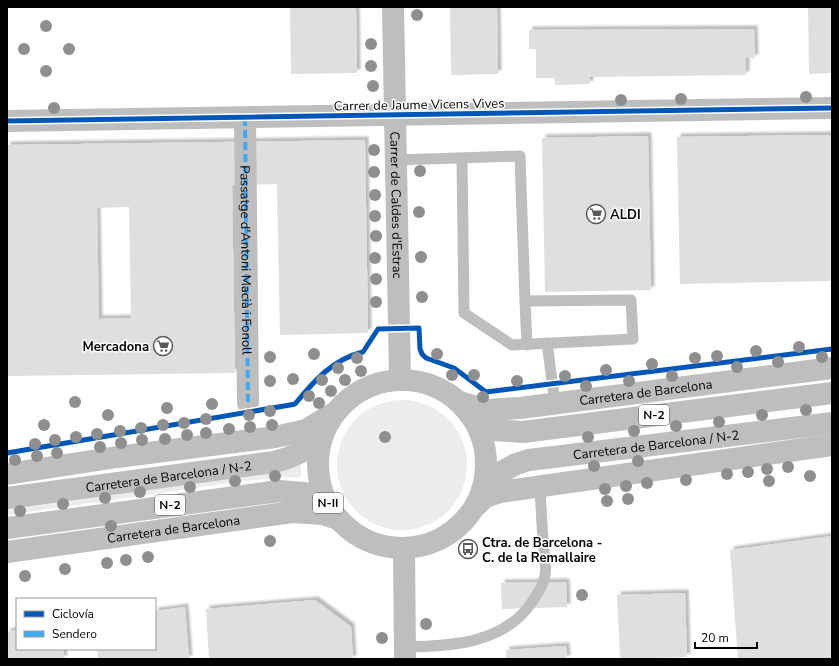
<svg xmlns="http://www.w3.org/2000/svg" width="839" height="666" font-family="'Nunito Sans',sans-serif">
<defs>
<filter id="shadow"><feDropShadow dx="3.5" dy="-3.5" stdDeviation="1" flood-color="#0004"/></filter>
</defs>
<rect width="100%" height="100%" fill="#fff"/>
<g fill="#ececec">
<circle cx="402" cy="465" r="65"/>
<polygon points="298,464 301,467 301,476 298,478 288,477 236,482 7,515 7,507"/>
</g>
<g fill="#dfdfdf" fill-rule="evenodd" filter="url(#shadow)">
<polygon points="290,7 356,7 357,73 291,74"/>
<polygon points="450,7 497,7 498,74 451,75"/>
<polygon points="808,7 832,7 832,73 809,74"/>
<polygon points="754,29 755,58 746,58 746,75 590,77 590,84 555,85 555,78 536,78 536,49 529,49 529,30"/>
<polygon points="832,135 832,281 680,284 677,137"/>
<polygon points="648,136 651,290 545,292 542,138"/>
<path d="M365,140L368,333L280,335L277,184L232,185L235,373L7,376V145ZM129,207L131,318L99,319L97,208Z"/>
<polygon points="832,536 832,659 738,659 730,550"/>
<polygon points="566,582 567,607 502,609 501,583"/>
<polygon points="685,593 687,657 620,659 617,595"/>
<polygon points="315,600 351,627 353,659 209,659 206,609"/>
<polygon points="185,607 189,659 98,659 97,649 155,649 155,611"/>
<polygon points="17,630 17,649 63,649 64,659 7,659 7,632"/>
<polygon points="566,646 567,659 506,659 506,650"/>
</g>
<g fill="none" stroke-linecap="round" stroke-linejoin="round">
<g stroke="#bebebe" stroke-width="11">
<polyline points="396,160 520,156 525,301 631,300 633,339 512,345 464,313 462,158"/>
<polyline points="525,301 527,345"/>
<polyline points="547,343 555,404"/>
<path d="M405,647C451,646 504,644 532,602C537,595 544,584 545,575C547,567 544,558 544,550C542,529 541,508 540,486"/>
</g>
<g stroke="#bebebe" stroke-width="22">
<path id="s1" d="M393,7L400,379"/>
<path id="s2" d="M245,118L248,403"/>
<polyline points="7,121 832,108"/>
<path id="s3" d="M460,402L487,410L520,408L832,368"/>
<polyline points="7,474 117,457 275,437 306,430 334,413"/>
<polyline points="477,505 485,497 500,492 832,445"/>
<polyline points="404,548 405,659"/>
<path id="s4" d="M7,552L292,512L323,514L340,520"/>
</g>
<g stroke="#bebebe" stroke-width="22">
<circle cx="402" cy="464" r="84"/>
<polyline points="477,424 494,430 523,432 832,393"/>
<path id="s5" d="M485,481L516,464L529,460L832,423"/>
<path id="s6" d="M7,498L274,462C294,457 308,450 323,435"/>
<polyline points="7,528 279,491 305,493 330,506"/>
</g>
<polyline stroke="#3fa9f5" stroke-width="4" stroke-dasharray="8 4" stroke-linecap="butt" points="245,118 248,403"/>
<g stroke="#fff" stroke-width="8">
<g id="cycleway">
<polyline points="7,121 832,108"/>
<path d="M7,453L290,405L295,404C314,381 333,359 363,352L378,329L419,328L420,349L422,354L426,358L454,368L486,392L832,349"/>
</g>
</g>
<use href="#cycleway" stroke="#0057b8" stroke-width="5"/>
</g>
<g fill="#8f8f8f">
<circle cx="417" cy="15" r="6"/>
<circle cx="46" cy="26" r="6"/>
<circle cx="371" cy="44" r="6"/>
<circle cx="24" cy="49" r="6"/>
<circle cx="69" cy="49" r="6"/>
<circle cx="371" cy="66" r="6"/>
<circle cx="46" cy="71" r="6"/>
<circle cx="373" cy="86" r="6"/>
<circle cx="806" cy="97" r="6"/>
<circle cx="681" cy="99" r="6"/>
<circle cx="621" cy="100" r="6"/>
<circle cx="54" cy="108" r="6"/>
<circle cx="374" cy="150" r="6"/>
<circle cx="420" cy="171" r="6"/>
<circle cx="374" cy="172" r="6"/>
<circle cx="375" cy="195" r="6"/>
<circle cx="419" cy="212" r="6"/>
<circle cx="375" cy="216" r="6"/>
<circle cx="376" cy="236" r="6"/>
<circle cx="421" cy="257" r="6"/>
<circle cx="375" cy="258" r="6"/>
<circle cx="376" cy="279" r="6"/>
<circle cx="422" cy="297" r="6"/>
<circle cx="376" cy="302" r="6"/>
<circle cx="799" cy="347" r="6"/>
<circle cx="756" cy="351" r="6"/>
<circle cx="314" cy="354" r="6"/>
<circle cx="437" cy="354" r="6"/>
<circle cx="717" cy="356" r="6"/>
<circle cx="270" cy="357" r="6"/>
<circle cx="822" cy="357" r="6"/>
<circle cx="357" cy="358" r="6"/>
<circle cx="695" cy="358" r="6"/>
<circle cx="778" cy="362" r="6"/>
<circle cx="652" cy="364" r="6"/>
<circle cx="737" cy="367" r="6"/>
<circle cx="338" cy="368" r="6"/>
<circle cx="606" cy="370" r="6"/>
<circle cx="361" cy="371" r="6"/>
<circle cx="452" cy="375" r="6"/>
<circle cx="474" cy="375" r="6"/>
<circle cx="565" cy="376" r="6"/>
<circle cx="672" cy="376" r="6"/>
<circle cx="293" cy="379" r="6"/>
<circle cx="322" cy="380" r="6"/>
<circle cx="345" cy="380" r="6"/>
<circle cx="270" cy="381" r="6"/>
<circle cx="517" cy="381" r="6"/>
<circle cx="629" cy="381" r="6"/>
<circle cx="586" cy="386" r="6"/>
<circle cx="331" cy="391" r="6"/>
<circle cx="309" cy="396" r="6"/>
<circle cx="483" cy="397" r="6"/>
<circle cx="75" cy="402" r="6"/>
<circle cx="319" cy="403" r="6"/>
<circle cx="212" cy="404" r="6"/>
<circle cx="167" cy="408" r="6"/>
<circle cx="806" cy="410" r="6"/>
<circle cx="270" cy="411" r="6"/>
<circle cx="108" cy="415" r="6"/>
<circle cx="249" cy="415" r="6"/>
<circle cx="762" cy="415" r="6"/>
<circle cx="206" cy="419" r="6"/>
<circle cx="719" cy="422" r="6"/>
<circle cx="184" cy="423" r="6"/>
<circle cx="44" cy="425" r="6"/>
<circle cx="163" cy="425" r="6"/>
<circle cx="272" cy="425" r="6"/>
<circle cx="676" cy="426" r="6"/>
<circle cx="250" cy="427" r="6"/>
<circle cx="141" cy="428" r="6"/>
<circle cx="229" cy="429" r="6"/>
<circle cx="120" cy="431" r="6"/>
<circle cx="634" cy="431" r="6"/>
<circle cx="206" cy="433" r="6"/>
<circle cx="97" cy="434" r="6"/>
<circle cx="187" cy="435" r="6"/>
<circle cx="76" cy="437" r="6"/>
<circle cx="385" cy="437" r="6"/>
<circle cx="588" cy="437" r="6"/>
<circle cx="165" cy="439" r="6"/>
<circle cx="55" cy="440" r="6"/>
<circle cx="142" cy="440" r="6"/>
<circle cx="121" cy="443" r="6"/>
<circle cx="35" cy="444" r="6"/>
<circle cx="100" cy="447" r="6"/>
<circle cx="57" cy="453" r="6"/>
<circle cx="37" cy="456" r="6"/>
<circle cx="15" cy="460" r="6"/>
<circle cx="638" cy="461" r="6"/>
<circle cx="594" cy="466" r="6"/>
<circle cx="788" cy="467" r="6"/>
<circle cx="767" cy="469" r="6"/>
<circle cx="748" cy="472" r="6"/>
<circle cx="727" cy="474" r="6"/>
<circle cx="275" cy="476" r="6"/>
<circle cx="810" cy="476" r="6"/>
<circle cx="686" cy="480" r="6"/>
<circle cx="235" cy="481" r="6"/>
<circle cx="769" cy="481" r="6"/>
<circle cx="647" cy="483" r="6"/>
<circle cx="626" cy="486" r="6"/>
<circle cx="190" cy="487" r="6"/>
<circle cx="605" cy="489" r="6"/>
<circle cx="140" cy="492" r="6"/>
<circle cx="105" cy="498" r="6"/>
<circle cx="628" cy="499" r="6"/>
<circle cx="607" cy="501" r="6"/>
<circle cx="63" cy="504" r="6"/>
<circle cx="20" cy="511" r="6"/>
<circle cx="111" cy="526" r="6"/>
<circle cx="270" cy="541" r="6"/>
<circle cx="148" cy="557" r="6"/>
<circle cx="126" cy="560" r="6"/>
<circle cx="107" cy="563" r="6"/>
<circle cx="65" cy="569" r="6"/>
<circle cx="25" cy="576" r="6"/>
<circle cx="582" cy="595" r="6"/>
<circle cx="426" cy="624" r="6"/>
<circle cx="382" cy="638" r="6"/>
</g>
<defs>
<g id="supermarket-ring" transform="scale(1)"><circle r="9.5" fill="#fff" stroke="#595959" stroke-width="1.5"/><path d="M-6-5.5h2.5l.6 2H6L4.5 2H-2.5L-4.4-4H-6ZM-1.5 3.2a1.3 1.3 0 1 0 .1 0ZM3 3.2a1.3 1.3 0 1 0 .1 0Z" fill="#595959"/></g>
<g id="bus-ring" transform="scale(1)"><circle r="9.5" fill="#fff" stroke="#595959" stroke-width="1.5"/><path d="M-5-6H5V4H4V6H2V4H-2V6H-4V4H-5ZM-3.5-4V0h7V-4ZM-3.5 1.2v1.5H-2V1.2ZM2 1.2v1.5H3.5V1.2Z" fill="#595959"/></g>
</defs>
<g fill-rule="evenodd">
<use href="#supermarket-ring" x="596" y="214"/>
<use href="#supermarket-ring" x="163" y="346"/>
<use href="#bus-ring" x="468" y="549"/>
</g>
<g text-anchor="middle" stroke-width="3" stroke-linejoin="round" paint-order="stroke">
<g fill="#fff" stroke="#4c4c4c" stroke-width="1">
<rect x="639" y="405" width="30" height="20" rx="3"/>
<rect x="313" y="493" width="30" height="20" rx="3"/>
<rect x="155" y="495" width="30" height="20" rx="3"/>
</g>
<g font-size="12" font-weight="bold" fill="#000">
<text x="654" y="419">N-2</text>
<text x="328" y="507">N-II</text>
<text x="170" y="509">N-2</text>
</g>
<g font-size="13" fill="#000" stroke="#fff">
<text transform="translate(419 104) rotate(-1)" y="5">Carrer de Jaume Vicens Vives</text>
<text dy="5" stroke="none"><textPath href="#s1" startOffset="198">Carrer de Caldes d'Estrac</textPath></text>
<text dy="5" stroke="none"><textPath href="#s2" startOffset="142">Passatge d'Antoni Macià i Fonoll</textPath></text>
<text dy="5" stroke="none"><textPath href="#s3" startOffset="188">Carretera de Barcelona</textPath></text>
<text dy="5" stroke="none"><textPath href="#s5" startOffset="177">Carretera de Barcelona / N-2</textPath></text>
<text dy="5" stroke="none"><textPath href="#s6" startOffset="163">Carretera de Barcelona / N-2</textPath></text>
<text dy="5" stroke="none"><textPath href="#s4" startOffset="168">Carretera de Barcelona</textPath></text>
</g>
<g font-size="13" font-weight="bold" fill="#000" stroke="#fff" text-anchor="start">
<text x="610" y="219">ALDI</text>
<text x="149" y="351" text-anchor="end">Mercadona</text>
<text x="482" y="547">Ctra. de Barcelona -<tspan x="482" dy="15">C. de la Remallaire</tspan></text>
</g>
</g>
<rect width="839" height="666" fill="none" stroke="#000000" stroke-width="16"/>
<rect x="16" y="598" width="140" height="52" fill="#ffffff" stroke="#999999"/>
<rect x="24" y="611" width="20" height="6" fill="#0057b8" stroke="#999999"/>
<text x="52" y="618" font-size="12" fill="#000000">Ciclovía</text>
<rect x="24" y="631" width="20" height="6" fill="#3fa9f5" stroke="#999999"/>
<text x="52" y="638" font-size="12" fill="#000000">Sendero</text>
<path d="M695 642v6h62v-6" fill="none" stroke="#000000" stroke-width="2"/>
<text x="701" y="642" font-size="12" fill="#000000" stroke="#ffffff" stroke-width="3" paint-order="stroke">20 m</text>
</svg>
